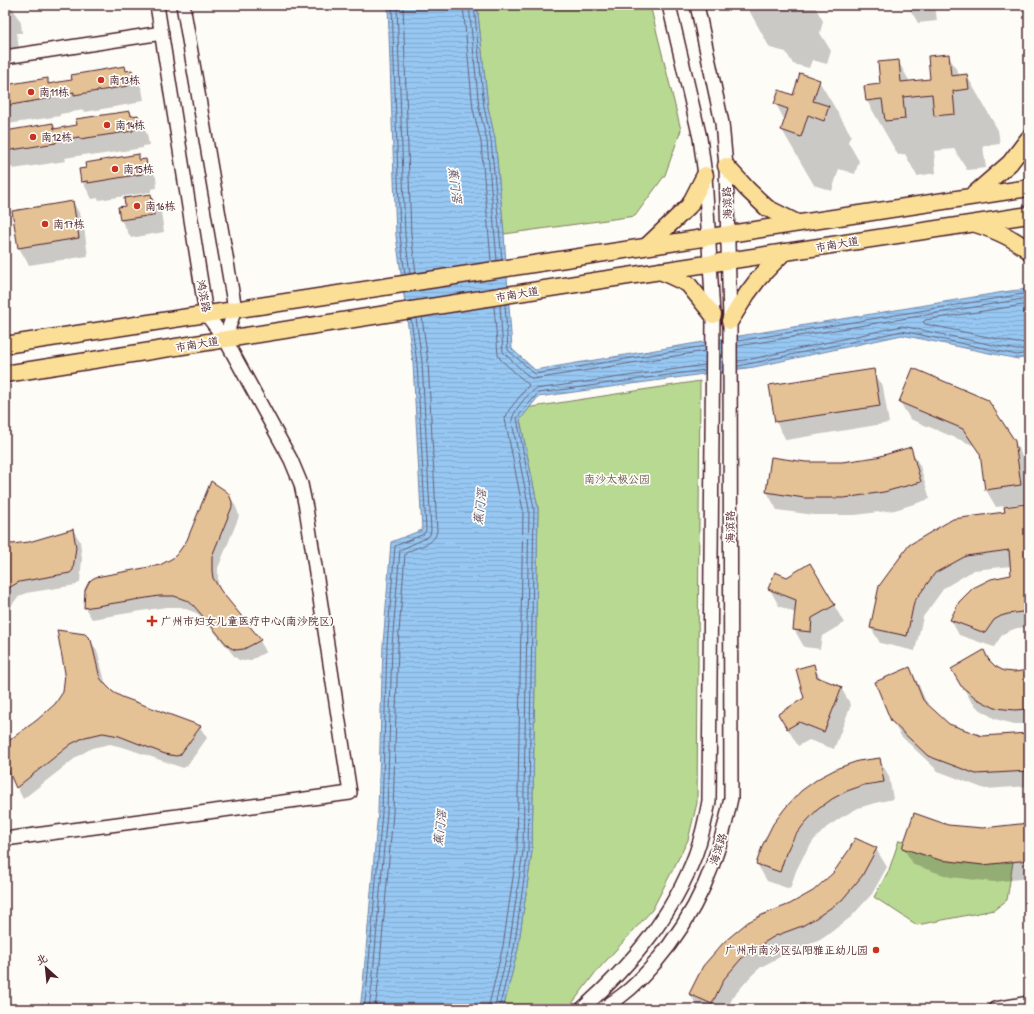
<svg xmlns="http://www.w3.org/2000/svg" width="1034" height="1014" font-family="'Patrick Hand','LXGW WenKai TC',sans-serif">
<defs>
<pattern id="water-rules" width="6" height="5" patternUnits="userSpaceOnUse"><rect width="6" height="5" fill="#96c8f3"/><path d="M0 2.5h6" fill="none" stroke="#83abd0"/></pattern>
</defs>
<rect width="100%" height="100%" fill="#fdfcf7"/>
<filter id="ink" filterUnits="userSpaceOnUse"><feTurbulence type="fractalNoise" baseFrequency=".025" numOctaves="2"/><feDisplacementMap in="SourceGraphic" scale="8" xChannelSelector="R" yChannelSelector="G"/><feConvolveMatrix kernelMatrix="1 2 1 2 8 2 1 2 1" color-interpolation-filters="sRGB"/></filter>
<g filter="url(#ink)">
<g fill="#b8d992" stroke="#817c5e">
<polygon points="477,5 650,5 681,130 665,175 635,216 504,234 495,139 488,107"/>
<polygon points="700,381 697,803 688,840 652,910 595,973 568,1009 503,1009 518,949 532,851 538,508 520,419 526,408"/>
<polygon points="899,840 972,856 1014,856 1007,900 994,910 917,925 874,897 889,870"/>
</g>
<polygon fill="url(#water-rules)" stroke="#7884a3" points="388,5 477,5 488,107 495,139 504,234 512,349 535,370 1010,291 1029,289 1029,357 1018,359 902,335 754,367 538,397 520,420 538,508 532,851 518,949 503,1009 360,1009 363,984 378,812 383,645 391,542 422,530 413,363 396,236"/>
<g fill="#0003">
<polygon points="5,5 11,5 21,23 22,33 17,33 19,50 5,52"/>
<polygon points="746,5 814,5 823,21 820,33 831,51 827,64 812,60 809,68 793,64 786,52 770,48"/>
<polygon points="899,5 935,5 937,21 918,23 908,6 900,7"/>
<polygon points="948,55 960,76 967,76 998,130 1000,144 983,146 986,168 967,170 954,149 934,151 936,173 917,176 905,154 898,155 867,101 882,85 898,61 910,82 932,79"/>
<polygon points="124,67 127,72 132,72 142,89 144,100 137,101 137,103 85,112 84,110 60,114 60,116 8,124 7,122 5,122 5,86 47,80 50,84 66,82"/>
<polygon points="819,81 851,135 848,142 859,161 855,174 839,169 832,191 814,185 782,130 785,121 776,104 794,96"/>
<polygon points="130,112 133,117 137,116 147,134 149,145 143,146 143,148 91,156 89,154 65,158 66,161 13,169 12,167 7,168 5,165 5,132 53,124 56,129 78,126"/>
<polygon points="138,155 141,160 145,160 156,177 157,188 151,189 151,192 99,200 98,198 92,199 82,181"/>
<polygon points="151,195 161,212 164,232 131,238 121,220 119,208 126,207"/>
<polygon points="73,202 83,220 88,256 29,265 19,248"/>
<polygon points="873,370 883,387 889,423 786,440 776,422 770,386"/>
<polygon points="900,402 1014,441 1024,459 1029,502 1006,506 1006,507 1025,506 1029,513 1029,627 1017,628 1009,631 1002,635 994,647 959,635 951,620 1012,576 1011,566 974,570 944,588 923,617 915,651 880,643 871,628 880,587 1006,513 1005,506 996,507 986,490 981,456 975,446 910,419"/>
<polygon points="910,448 920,466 930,499 895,510 855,515 814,515 777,510 767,492 772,458 806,463 842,463 877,458"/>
<polygon points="229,495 236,507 239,515 238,519 218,568 218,583 220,591 260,641 266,652 251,660 243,661 239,660 235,657 202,617 196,613 181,607 166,607 92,619 85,608 86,590 160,566 173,559"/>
<polygon points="73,530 80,541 82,559 80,582 76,585 26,593 17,598 12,605 5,622 5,543 12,545 29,543"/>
<polygon points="769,588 834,605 844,623 822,636 820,649 804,647 794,629 795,613 779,606"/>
<polygon points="91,641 98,653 106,686 113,692 122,698 200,727 207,738 187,766 183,768 126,748 110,744 92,748 78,756 23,799 17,787 5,749 56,705"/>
<polygon points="984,651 995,667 1004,672 1014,673 1029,671 1029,786 985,789 938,771 901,736 892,721 909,668 918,683 927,704 948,725 981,737 1028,734 1027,724 1014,724 995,719 978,708 971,701 961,684"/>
<polygon points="813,666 822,680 841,688 851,705 834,749 809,740 798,746 779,714 805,699"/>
<polygon points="879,759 889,776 893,799 875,803 858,808 842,817 827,827 814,840 804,855 796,871 790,889 767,881 757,864 764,844"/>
<polygon points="1029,824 1029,878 994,882 950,877 914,865 903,848 948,826 983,829"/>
<polygon points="855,839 876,849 887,867 872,894 851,917 826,936 812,943 785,954 761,967 751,976 733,997 727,1009 699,1009 690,994 696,980 714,954 736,932 814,892 834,873 850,851"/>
<polygon points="804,1002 808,1009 789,1009"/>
</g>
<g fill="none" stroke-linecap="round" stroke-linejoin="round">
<g stroke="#68637b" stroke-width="1">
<polyline points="392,5 400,235 405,275"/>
<polyline points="397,5 405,235 410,274"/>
<polyline points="403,5 411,234 416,273"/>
<polyline points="463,5 473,109 481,142 491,261"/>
<polyline points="469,5 479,108 487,141 497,261"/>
<polyline points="474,5 484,107 491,140 502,260"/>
<polyline points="505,304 508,350 535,374 705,346"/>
<polyline points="1029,304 925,320 923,322 925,324 1017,343 1029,342"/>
<polyline points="500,305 503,352 529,377 534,379 705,351"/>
<polyline points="738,341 1029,293"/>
<polyline points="738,346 1029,298"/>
<polyline points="738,361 752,359 902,326 1017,350 1029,348"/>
<polyline points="738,366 753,363 902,331 1017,355 1029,353"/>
<polyline points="364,1009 367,984 382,812 387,645 395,546 424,534 426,530 417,363 411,319"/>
<polyline points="369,1009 372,985 387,812 392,645 400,550 426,538 430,535 431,530 422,362 416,318"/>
<path d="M375,1009L378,985L393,813L398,646L405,554C416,545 434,547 437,531L428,362L422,317"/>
<polyline points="488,1009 503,946 517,850 523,510 505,419 509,410 529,385 501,360 498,355 494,306"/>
<path d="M494,1009L509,947L523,851L529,509L512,422C511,413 529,392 536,389L705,365"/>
<polyline points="499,1009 514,948 528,851 534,509 517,418 538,393 705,370"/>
</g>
</g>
<g fill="#e5c196" stroke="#4a1f2b">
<polygon points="949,54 951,76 967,74 969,89 953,91 955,114 934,116 932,94 903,97 905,119 885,121 882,99 866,101 864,86 880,84 878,62 899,60 901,82 930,79 928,56"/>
<polygon points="125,66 126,71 132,70 134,83 128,84 128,86 74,95 74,92 50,96 51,98 5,106 5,85 48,78 48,84 65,81 72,80 71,75"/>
<polygon points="800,73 820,80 813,101 829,106 824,121 808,115 801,137 781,130 788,109 774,104 779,90 793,95"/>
<polygon points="130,111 131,116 138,115 140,128 133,129 133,131 80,139 79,137 56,141 56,143 5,151 5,131 53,123 54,129 77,125 76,119"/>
<polygon points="139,154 139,160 146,159 148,171 141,172 142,174 88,183 88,181 81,182 79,169 86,168 85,163"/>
<polygon points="151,194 154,215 120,220 118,207 125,206 124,198"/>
<polygon points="73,201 79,238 18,248 12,211"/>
<polygon points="913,368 988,400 1015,441 1021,485 985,490 980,454 963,429 899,402"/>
<polygon points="874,369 880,406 775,422 769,385"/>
<polygon points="911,447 921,482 884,492 844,498 804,498 766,492 771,457 806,462 842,462 877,457"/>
<polygon points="211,481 226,491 229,494 232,502 232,507 212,556 212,571 213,578 221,591 261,640 244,649 236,650 231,648 228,646 194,606 188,601 174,596 159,596 84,608 85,590 89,582 92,579 96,577 160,565 173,558 178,553 187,540"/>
<polygon points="1025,504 1029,542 1029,611 1008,614 1001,616 994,620 985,633 950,620 959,602 973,588 991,579 1011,575 1009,550 966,556 935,573 914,602 907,636 870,628 879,586 909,545 953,519 1005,512 1004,507"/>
<polygon points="73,529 76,547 73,570 70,573 19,582 5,590 5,542 12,544 29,542"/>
<polygon points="810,563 835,605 812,618 811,632 793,630 796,600 768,589 775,572 787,577"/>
<polygon points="57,630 85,634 91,640 100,678 106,685 113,692 122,697 201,726 180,755 176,756 165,754 119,736 103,733 85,737 71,744 16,788 5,763 5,747 11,739 37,720 55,704 63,692 65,673"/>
<polygon points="984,650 988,659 995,666 1004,671 1014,672 1029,670 1029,709 1015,710 995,708 977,699 961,686 951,669"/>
<polygon points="814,664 817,677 842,687 824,732 799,722 787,729 778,714 804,698 796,669"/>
<polygon points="910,667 923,700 949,724 982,736 1029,733 1029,771 976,774 928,756 891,721 875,682"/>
<polygon points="880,758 884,782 864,785 847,791 832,799 817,810 805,823 794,837 786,853 780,872 756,864 763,844 773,824 786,807 801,791 819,778 838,768 858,761"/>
<polygon points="914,813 948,825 983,828 1029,823 1029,860 983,865 940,860 902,848"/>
<polygon points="855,838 877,848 862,876 842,900 816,918 802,926 775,936 752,950 741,959 724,979 712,1004 689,994 703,966 724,942 748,922 762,915 790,904 813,891 833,873 849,850"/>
</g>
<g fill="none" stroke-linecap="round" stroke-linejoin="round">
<g stroke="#4a1f2b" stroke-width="16">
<g id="minor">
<polyline points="183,5 235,309 225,339"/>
<polyline points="5,57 162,33"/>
<polyline points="5,839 350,793 306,508 301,484 291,460 225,339 206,314 157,5"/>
<path d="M582,1009C631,965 673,916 696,853C702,836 706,818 709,801L713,315L705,175L700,138L669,5"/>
<path d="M602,1009C610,1004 618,999 625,993C636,985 646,973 655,963C697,914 719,860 731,798L730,321L726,166L722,123L697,5"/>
<polyline points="995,1009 1029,1003"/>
</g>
</g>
<g stroke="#4a1f2b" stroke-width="19">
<g id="major">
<polyline points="726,166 747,189 767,208 797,223"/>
<polyline points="972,196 1010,163 1029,138"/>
<path d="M976,224C995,230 1014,238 1029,251"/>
<polyline points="647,246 689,206 705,175"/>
<polyline points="660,271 688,284 713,315"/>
<polyline points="730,321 747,294 759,278 784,252"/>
<polyline points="5,345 1029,188"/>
<polyline points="5,374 595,281 1029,215"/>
</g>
</g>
<use href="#minor" stroke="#fdfcf7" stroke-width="13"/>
<use href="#major" stroke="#fbdf96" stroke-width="16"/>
</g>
</g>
<g fill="#c8321e" stroke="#fdfcf7" stroke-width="1.5">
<circle cx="101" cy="80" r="4"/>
<circle cx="31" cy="92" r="4"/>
<circle cx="107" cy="125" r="4"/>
<circle cx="33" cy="137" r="4"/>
<circle cx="115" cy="169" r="4"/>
<circle cx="137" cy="206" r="4"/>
<circle cx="45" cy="224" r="4"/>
<path d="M150 615h4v4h4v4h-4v4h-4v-4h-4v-4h4z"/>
<circle cx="876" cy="950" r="4"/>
</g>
<g text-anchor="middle" stroke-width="3.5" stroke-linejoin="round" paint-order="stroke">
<g font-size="11" fill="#4a1f2b" stroke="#fdfcf7" text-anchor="start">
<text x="109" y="84">南13栋</text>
<text x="39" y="96">南11栋</text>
<text x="115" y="129">南14栋</text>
<text x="41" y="141">南12栋</text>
<text x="123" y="173">南15栋</text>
<text x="145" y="210">南16栋</text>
<text x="53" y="228">南17栋</text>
<text x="161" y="625">广州市妇女儿童医疗中心(南沙院区)</text>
<text x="868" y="954" text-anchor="end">广州市南沙区弘阳雅正幼儿园</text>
</g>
<g font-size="11" fill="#4a1f2b" stroke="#fdfcf7">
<text transform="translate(727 203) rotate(-92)" y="4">海滨路</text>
<text transform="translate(837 244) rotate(-9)" y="4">市南大道</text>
<text transform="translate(517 294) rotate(-9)" y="4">市南大道</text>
<text transform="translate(204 296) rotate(79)" y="4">鸿滨路</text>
<text transform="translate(197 344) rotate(-9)" y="4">市南大道</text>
<text transform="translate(730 527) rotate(-90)" y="4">海滨路</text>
<text transform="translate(718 849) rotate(-72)" y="4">海滨路</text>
</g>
<g font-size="11" fill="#6b574a" stroke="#fdfcf7">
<text x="617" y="483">南沙太极公园</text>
</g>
<g font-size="12" font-style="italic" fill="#615267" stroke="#fdfcf7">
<text transform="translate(455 185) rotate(83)" y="4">蕉门滘</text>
<text transform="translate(480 507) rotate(-83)" y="4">蕉门滘</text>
<text transform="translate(440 828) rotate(-83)" y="4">蕉门滘</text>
</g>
</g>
<rect width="1034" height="1014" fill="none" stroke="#fdfcf7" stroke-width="20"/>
<rect x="10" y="10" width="1014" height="994" fill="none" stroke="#4a1f2b" stroke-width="1.5" filter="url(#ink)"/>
<g transform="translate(46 968) rotate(333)" stroke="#fdfcf7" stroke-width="3" paint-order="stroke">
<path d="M0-3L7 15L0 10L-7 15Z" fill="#4a1f2b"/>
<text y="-6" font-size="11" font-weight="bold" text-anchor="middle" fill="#4a1f2b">北</text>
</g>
</svg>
